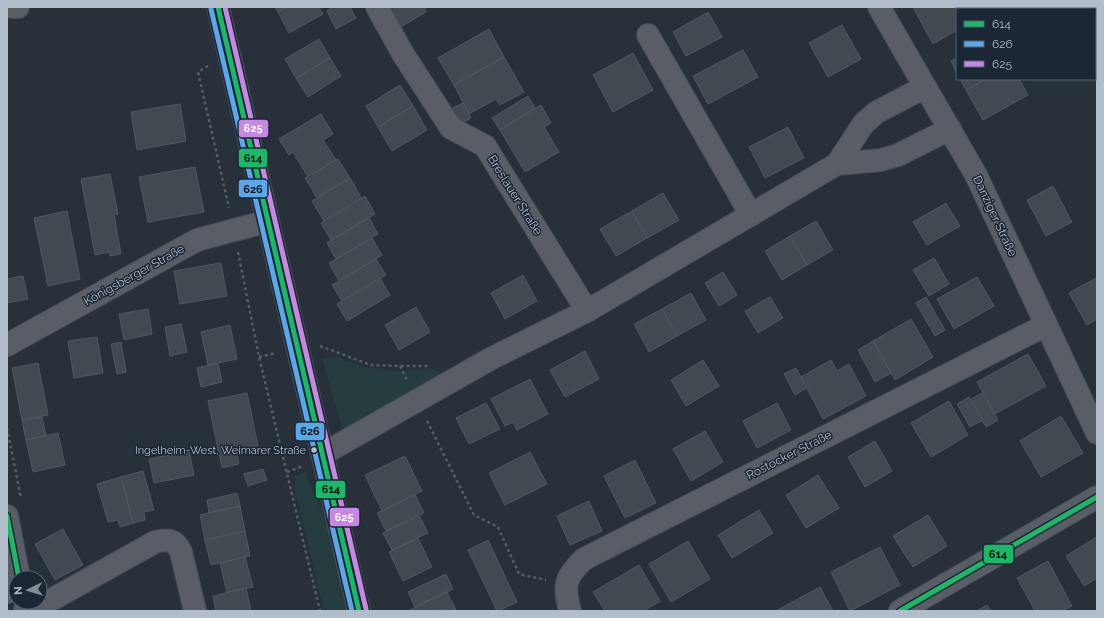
<svg xmlns="http://www.w3.org/2000/svg" width="1104" height="618" font-family="Raleway,sans-serif">
<rect width="100%" height="100%" fill="#283039"/>
<g fill="#253d3f">
<polygon points="339,357 363,367 393,371 431,369 436,371 439,377 344,435 322,358"/>
<polygon points="305,473 331,532 349,611 324,611 295,489 295,476"/>
</g>
<g fill="#424951" stroke="#505860">
<polygon points="275,7 287,7 278,12"/>
<polygon points="287,7 319,7 323,14 289,33 278,12"/>
<polygon points="333,7 350,7 356,18 336,29 327,11"/>
<polygon points="387,7 424,7 426,12 399,28"/>
<polygon points="913,7 968,7 968,9 957,9 957,30 933,44"/>
<polygon points="708,12 722,37 686,56 673,32"/>
<polygon points="842,25 861,59 828,77 809,43"/>
<polygon points="489,29 504,57 454,85 438,58"/>
<polygon points="319,39 330,58 296,78 285,59"/>
<polygon points="743,50 758,77 708,104 693,76"/>
<polygon points="633,53 653,90 613,112 593,75"/>
<polygon points="504,57 524,92 500,105 496,99 469,114 454,85"/>
<polygon points="330,58 341,76 308,97 296,78"/>
<polygon points="957,58 957,73 951,61"/>
<polygon points="960,79 986,79 966,90"/>
<polygon points="986,79 1019,79 1028,95 983,120 966,90"/>
<polygon points="400,85 413,106 378,127 366,106"/>
<polygon points="528,96 535,108 500,130 492,118"/>
<polygon points="463,103 471,118 454,128 445,112"/>
<polygon points="180,104 186,141 137,150 131,112"/>
<polygon points="541,105 551,123 544,127 559,152 525,172 500,130"/>
<polygon points="413,106 427,130 392,151 378,127"/>
<polygon points="321,114 333,134 323,140 336,160 308,177 293,152 289,155 279,139"/>
<polygon points="788,127 804,158 765,178 749,147"/>
<polygon points="338,159 350,178 317,198 305,178"/>
<polygon points="195,167 204,212 148,222 139,177"/>
<polygon points="110,174 118,214 114,215 121,254 110,256 110,252 95,255 81,179"/>
<polygon points="350,178 362,199 324,221 312,201"/>
<polygon points="1053,186 1072,222 1046,236 1027,200"/>
<polygon points="663,193 679,220 647,238 632,211"/>
<polygon points="365,196 375,214 331,240 321,223"/>
<polygon points="946,203 960,226 927,245 913,222"/>
<polygon points="67,211 80,279 48,286 34,218"/>
<polygon points="632,211 647,238 616,256 600,229"/>
<polygon points="369,218 378,234 336,259 327,243"/>
<polygon points="816,221 833,250 807,265 790,236"/>
<polygon points="790,236 807,265 782,280 765,251"/>
<polygon points="372,238 382,255 339,281 329,263"/>
<polygon points="934,258 949,284 929,296 913,270"/>
<polygon points="376,259 386,275 342,301 332,285"/>
<polygon points="221,263 227,296 180,304 174,271"/>
<polygon points="723,272 737,295 719,306 705,283"/>
<polygon points="523,275 537,301 505,319 491,293"/>
<polygon points="23,276 28,299 7,303 7,279"/>
<polygon points="977,277 994,306 954,329 937,299"/>
<polygon points="380,278 390,295 347,321 337,304"/>
<polygon points="1096,278 1097,280 1097,319 1087,325 1069,293"/>
<polygon points="691,293 706,320 677,336 662,309"/>
<polygon points="770,297 783,318 758,333 745,311"/>
<polygon points="926,297 945,330 935,336 916,303"/>
<polygon points="416,307 430,332 399,350 385,325"/>
<polygon points="148,309 152,334 124,340 119,314"/>
<polygon points="662,309 677,336 649,352 634,324"/>
<polygon points="911,319 933,357 895,380 873,341"/>
<polygon points="181,324 187,352 170,356 165,327"/>
<polygon points="230,325 237,359 208,365 201,332"/>
<polygon points="97,337 103,373 74,378 68,341"/>
<polygon points="873,341 891,373 875,382 858,350"/>
<polygon points="121,342 126,372 117,374 111,344"/>
<polygon points="585,351 599,379 565,397 550,370"/>
<polygon points="1028,354 1046,386 995,414 977,382"/>
<polygon points="703,360 719,386 686,406 671,380"/>
<polygon points="831,360 837,371 849,364 866,396 823,419 801,377"/>
<polygon points="38,363 48,415 22,420 12,368"/>
<polygon points="218,363 222,382 201,387 197,368"/>
<polygon points="796,368 807,388 795,395 784,374"/>
<polygon points="530,379 548,414 517,430 513,422 505,426 491,399"/>
<polygon points="247,393 258,446 236,450 239,464 222,468 208,401"/>
<polygon points="982,393 998,420 986,427 970,400"/>
<polygon points="969,397 983,420 970,427 957,404"/>
<polygon points="949,401 968,435 931,457 911,423"/>
<polygon points="486,403 500,429 469,444 456,418"/>
<polygon points="777,403 791,430 757,448 743,421"/>
<polygon points="1061,416 1083,453 1041,477 1020,441"/>
<polygon points="42,417 46,436 26,440 22,420"/>
<polygon points="705,431 723,462 691,481 673,449"/>
<polygon points="58,433 65,465 33,472 26,440"/>
<polygon points="875,441 892,471 865,487 848,457"/>
<polygon points="189,451 194,475 154,483 149,459"/>
<polygon points="530,452 547,484 505,505 489,473"/>
<polygon points="405,456 422,491 382,511 365,475"/>
<polygon points="635,460 656,503 625,518 604,476"/>
<polygon points="263,469 267,480 248,486 244,474"/>
<polygon points="143,471 154,510 144,512 145,520 133,523 121,477"/>
<polygon points="818,475 839,508 806,528 786,495"/>
<polygon points="121,477 133,523 120,527 118,520 108,522 97,484"/>
<polygon points="237,493 240,506 209,513 207,500"/>
<polygon points="415,495 424,513 386,531 377,513"/>
<polygon points="589,501 602,531 570,545 557,516"/>
<polygon points="240,506 245,531 205,540 200,515"/>
<polygon points="759,510 773,533 732,558 718,535"/>
<polygon points="419,515 428,533 392,550 383,533"/>
<polygon points="928,515 947,546 913,567 893,536"/>
<polygon points="63,529 83,565 55,580 35,544"/>
<polygon points="245,531 250,556 211,565 205,540"/>
<polygon points="1097,537 1097,578 1084,586 1066,556"/>
<polygon points="418,538 432,567 403,581 389,552"/>
<polygon points="488,540 517,602 498,611 497,611 468,550"/>
<polygon points="688,541 710,579 671,602 649,564"/>
<polygon points="880,547 900,585 850,611 831,572"/>
<polygon points="245,557 253,587 227,593 220,563"/>
<polygon points="1048,561 1072,606 1062,611 1035,611 1017,578"/>
<polygon points="639,565 660,601 644,611 605,611 593,592"/>
<polygon points="446,574 453,589 415,607 408,592"/>
<polygon points="820,587 833,611 776,611"/>
<polygon points="246,588 251,611 216,611 213,596"/>
<polygon points="447,592 456,610 411,611 410,610"/>
<polygon points="987,605 991,611 977,611"/>
</g>
<g fill="none" stroke-linecap="round" stroke-linejoin="round">
<g stroke="#474c53" stroke-width="24">
<g id="minor">
<polyline points="12,7 18,7"/>
<polyline points="377,7 403,54 451,128 485,146 587,311"/>
<polyline points="879,7 976,175 1097,433"/>
<polyline points="648,35 751,215"/>
<polyline points="837,164 864,123 877,112 925,87"/>
<polyline points="7,345 197,240 268,221"/>
<polyline points="323,454 492,358 587,311 837,164 881,160 898,155 950,129"/>
<polyline points="7,516 19,578"/>
<polyline points="7,592 16,589"/>
<path d="M25,609L42,605L155,542C168,539 175,539 181,552L195,611"/>
<path d="M570,611C563,585 565,577 584,559L1046,325"/>
<polyline points="900,611 1097,497"/>
</g>
</g>
<g stroke="#464d55" stroke-width="24">
<polyline id="major" points="218,7 359,611"/>
</g>
<g stroke="#565d64" stroke-width="2.5" stroke-dasharray="3 3" stroke-linecap="butt">
<polyline points="208,66 198,72 229,208"/>
<polyline points="238,252 259,357 320,611"/>
<polyline points="320,346 371,365 400,366 430,366"/>
<polyline points="259,357 276,353"/>
<polyline points="400,366 407,380"/>
<polyline points="427,421 474,515 498,527 519,574 546,580"/>
<polyline points="7,428 21,498"/>
<polyline points="287,472 303,466"/>
</g>
<use href="#minor" stroke="#595e66" stroke-width="22"/>
<use href="#major" stroke="#5b6168" stroke-width="22"/>
<g stroke="#1b2734" stroke-width="8">
<g id="bus-1">
<polyline points="218,7 359,611"/>
<polyline points="7,516 19,578"/>
<polyline points="900,611 1097,497"/>
</g>
</g>
<g stroke="#1b2734" stroke-width="8">
<polyline id="bus-2" points="211,9 352,611"/>
</g>
<g stroke="#1b2734" stroke-width="8">
<polyline id="bus-3" points="225,7 366,609"/>
</g>
<use href="#bus-1" stroke="#1ab867" stroke-width="5"/>
<use href="#bus-2" stroke="#5aa8eb" stroke-width="5"/>
<use href="#bus-3" stroke="#c787e3" stroke-width="5"/>
</g>
<circle fill="#b2bdca" stroke="#1b2734" stroke-width="1.5" cx="314" cy="450" r="3.5"/>
<g text-anchor="middle" stroke-width="3" stroke-linejoin="round" paint-order="stroke">
<g font-size="11" fill="#b2bdca" stroke="#1b2734" text-anchor="end">
<text x="306" y="454">Ingelheim-West, Weimarer Straße</text>
</g>
<g font-size="12" fill="#b2bdca" stroke="#1b2734">
<text transform="translate(515 195) rotate(58)" y="4">Breslauer Straße</text>
<text transform="translate(995 216) rotate(65)" y="4">Danziger Straße</text>
<text transform="translate(134 275) rotate(-29)" y="4">Königsberger Straße</text>
<text transform="translate(789 455) rotate(-27)" y="4">Rostocker Straße</text>
</g>
</g>
<g stroke="#1b2734" stroke-width="1.5">
<rect x="238" y="119" width="31" height="19" rx="4" fill="#c787e3"/>
<rect x="238" y="148" width="30" height="20" rx="4" fill="#1ab867"/>
<rect x="238" y="179" width="30" height="19" rx="4" fill="#5aa8eb"/>
<rect x="295" y="422" width="30" height="19" rx="4" fill="#5aa8eb"/>
<rect x="315" y="480" width="31" height="19" rx="4" fill="#1ab867"/>
<rect x="329" y="507" width="31" height="20" rx="4" fill="#c787e3"/>
<rect x="983" y="544" width="31" height="20" rx="4" fill="#1ab867"/>
</g>
<g font-size="11" text-anchor="middle" font-weight="bold" fill="#fff">
<text x="253" y="132">625</text>
<text x="344" y="521">625</text>
</g>
<g font-size="11" text-anchor="middle" font-weight="bold" fill="#111">
<text x="253" y="162">614</text>
<text x="253" y="193">626</text>
<text x="310" y="435">626</text>
<text x="331" y="493">614</text>
<text x="998" y="558">614</text>
</g>
<rect width="1104" height="618" fill="none" stroke="#b2bdca" stroke-width="16"/>
<rect x="956" y="8" width="140" height="72" fill="#1b2734" stroke="#576370"/>
<rect x="964" y="21" width="20" height="6" fill="#1ab867" stroke="#576370"/>
<text x="992" y="28" font-size="12" fill="#b2bdca">614</text>
<rect x="964" y="41" width="20" height="6" fill="#5aa8eb" stroke="#576370"/>
<text x="992" y="48" font-size="12" fill="#b2bdca">626</text>
<rect x="964" y="61" width="20" height="6" fill="#c787e3" stroke="#576370"/>
<text x="992" y="68" font-size="12" fill="#b2bdca">625</text>
<g transform="translate(28 590) rotate(266)"><circle r="19" fill="#1b2734" stroke="#576370"/>
<path d="M0-3L7 15L0 10L-7 15Z" fill="#828c97"/>
<text y="-6" font-size="11" font-weight="bold" text-anchor="middle" fill="#b2bdca">N</text>
</g>
</svg>
